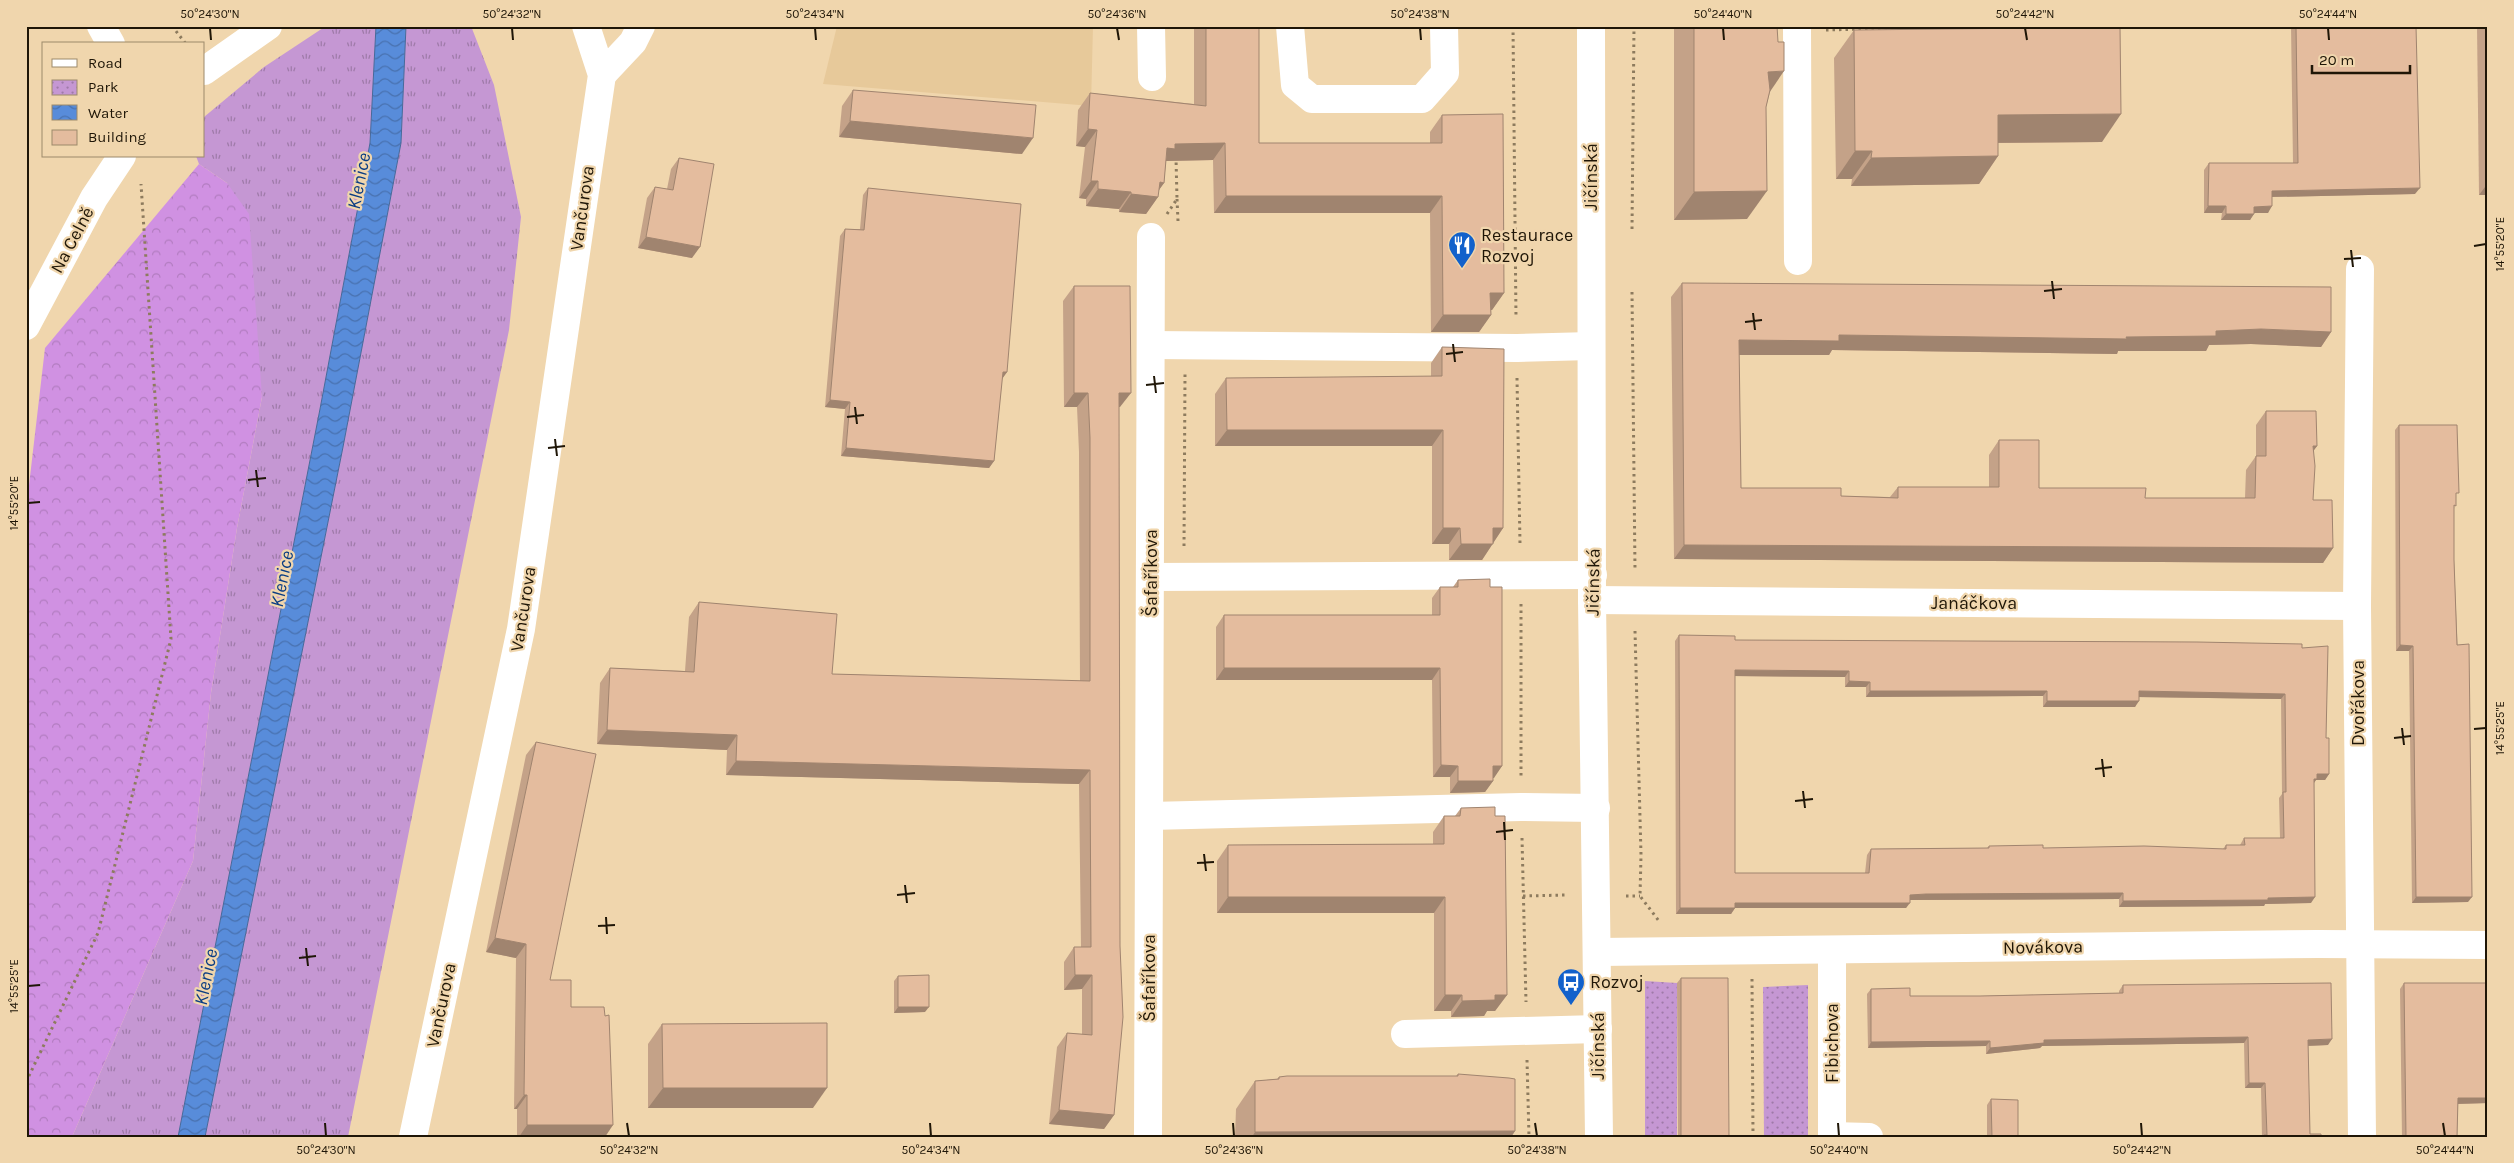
<svg xmlns="http://www.w3.org/2000/svg" width="2514" height="1163" font-family="Karla,sans-serif">
<defs>
<pattern id="grass-tufts" width="24" height="20" patternUnits="userSpaceOnUse" patternTransform="scale(1.25)"><rect width="24" height="20" fill="#c597d3"/><path d="M3 7l-1-3M5 7V3M7 7l1-3M15 17l-1-3M17 17v-4M19 17l1-3" fill="none" stroke="#9f7aa9"/></pattern>
<pattern id="forest-crowns" width="20" height="18" patternUnits="userSpaceOnUse" patternTransform="scale(1.25)"><rect width="20" height="18" fill="#d091e2"/><path d="M2 6a3 3 0 1 1 6 0M12 15a3 3 0 1 1 6 0" fill="none" stroke="#b27cc0"/></pattern>
<pattern id="park-dots" width="8" height="8" patternUnits="userSpaceOnUse" patternTransform="scale(1.25)"><rect width="8" height="8" fill="#c597d3"/><path d="M2 2h.1M6 6h.1" fill="none" stroke="#9f7aa9" stroke-width="1.8" stroke-linecap="round"/></pattern>
<pattern id="water-waves" width="16" height="10" patternUnits="userSpaceOnUse" patternTransform="scale(1.25)"><rect width="16" height="10" fill="#588cda"/><path d="M0 5q4-4 8 0t8 0" fill="none" stroke="#4871af"/></pattern>
</defs>
<rect width="100%" height="100%" fill="#f0d6ad"/>
<polygon fill="#e7c99a" points="837,26 1093,26 1091,106 823,84"/>
<g fill="url(#grass-tufts)">
<polygon points="326,26 376,26 370,143 320,409 178,1137 72,1137 193,861 211,693 237,528 262,397 227,183 199,164 196,156 204,156 204,117 264,67"/>
<polygon points="406,26 471,26 494,85 521,217 509,330 348,1137 205,1137 343,447 401,143"/>
</g>
<polygon fill="url(#forest-crowns)" points="199,164 227,183 249,214 262,397 237,528 211,693 193,861 72,1137 26,1137 26,511 45,348"/>
<g fill="url(#park-dots)">
<polygon points="1645,981 1677,983 1677,1137 1645,1137"/>
<polygon points="1808,985 1808,1137 1764,1137 1763,987"/>
</g>
<polygon fill="url(#water-waves)" stroke="#47699b" points="376,26 406,26 401,143 343,447 205,1137 178,1137 320,409 370,143"/>
<g fill="none" stroke-linecap="round" stroke-linejoin="round">
<g stroke="#8d7b5e" stroke-width="3" stroke-dasharray="2.5 4" stroke-linecap="butt">
<polyline points="172,26 186,44"/>
<polyline points="1513,26 1516,318"/>
<polyline points="1826,30 1969,26"/>
<polyline points="1177,199 1178,221"/>
<polyline points="1167,214 1177,199 1176,158"/>
<polyline points="1632,229 1634,26"/>
<polyline points="1632,292 1635,569"/>
<polyline points="1517,378 1520,544"/>
<polyline points="1184,546 1185,374"/>
<polyline points="1521,604 1521,778"/>
<polyline points="1635,631 1641,855 1640,896 1659,921"/>
<polyline points="1522,838 1526,1002"/>
<polyline points="1523,896 1567,895"/>
<polyline points="1626,896 1640,896"/>
<polyline points="1752,979 1753,1137"/>
<polyline points="1527,1060 1529,1137"/>
<polyline points="26,1082 98,933 171,639 141,184"/>
</g>
<g stroke="#fff" stroke-width="28">
<polyline points="101,26 111,44"/>
<polyline points="1151,26 1152,77"/>
<polyline points="1290,26 1295,85 1312,99 1422,99 1445,73 1444,26"/>
<polyline points="1591,26 1592,600 1599,1137"/>
<polyline points="1797,26 1798,261"/>
<polyline points="204,71 268,26"/>
<polyline points="602,75 633,42 641,26"/>
<polyline points="2360,269 2357,606 2362,1137"/>
<polyline points="26,326 94,198 122,156"/>
<polyline points="1151,345 1517,348 1591,346"/>
<polyline points="1151,577 1593,575"/>
<polyline points="1592,600 2357,606"/>
<polyline points="1150,816 1521,807 1596,808"/>
<polyline points="1832,950 1832,1137"/>
<polyline points="1598,952 2318,944 2488,945"/>
<polyline points="1405,1034 1598,1029"/>
<polyline points="1832,1136 1869,1137"/>
<polyline points="413,1137 521,629 602,75 586,26"/>
<polyline points="1148,1137 1151,237"/>
</g>
</g>
<g fill="#c4a288" fill-rule="evenodd">
<polygon points="1194,26 1259,26 1259,143 1430,143 1430,132 1442,115 1504,293 1492,310 1491,310 1491,315 1479,332 1431,332 1430,213 1214,213 1213,160 1166,161 1164,183 1158,191 1158,197 1146,214 1119,212 1119,209 1086,206 1086,199 1079,198 1085,147 1076,146 1078,110 1090,93 1194,104"/>
<polygon points="1674,26 1777,26 1770,92 1766,107 1747,219 1674,220"/>
<polygon points="2018,26 2120,26 2102,142 1998,143 1998,156 1979,184 1851,186 1852,179 1836,179 1834,58 1854,30 2018,28"/>
<polygon points="2291,26 2416,26 2415,194 2272,197 2268,213 2254,213 2250,220 2221,220 2222,213 2204,213 2204,170 2209,163 2293,163"/>
<polygon points="2477,26 2488,26 2488,195 2479,195"/>
<polygon points="853,90 1022,154 839,137 842,106"/>
<polygon points="679,158 692,258 638,248 647,198 655,187 667,189 671,169"/>
<polygon points="868,188 1007,372 1002,379 994,461 989,468 841,456 845,409 825,407 840,236 845,229 860,229 863,195"/>
<polygon points="1682,283 2331,332 2321,347 2251,344 2209,345 2206,351 2118,351 2117,354 1832,350 1829,355 1739,355 1741,488 1841,496 1890,497 1898,487 1989,487 1989,455 1999,440 2039,488 2145,498 2245,498 2246,470 2256,456 2256,425 2266,411 2317,446 2313,451 2313,500 2333,548 2323,563 1674,559 1671,297"/>
<polygon points="1074,286 1120,407 1119,407 1114,1115 1104,1129 1049,1124 1057,1047 1067,1033 1082,1034 1082,989 1064,990 1064,962 1074,947 1081,947 1079,784 726,775 727,750 597,744 600,683 610,668 685,671 689,617 699,602 832,674 1080,681 1079,452 1077,407 1064,407 1063,301"/>
<polygon points="1442,347 1503,528 1482,560 1449,560 1449,544 1432,544 1432,446 1215,446 1215,394 1226,378 1431,377 1431,363"/>
<polygon points="2399,425 2456,497 2454,509 2454,560 2468,902 2412,903 2409,651 2396,651 2395,430"/>
<polygon points="1458,580 1490,587 1502,766 1493,778 1493,781 1485,792 1450,793 1450,777 1433,777 1432,680 1216,680 1216,627 1224,615 1432,615 1432,598 1440,587 1453,587"/>
<path d="M1679,635L1735,640L2302,648L2326,738L2329,774L2325,780H2316L2314,783L2311,903L2265,904L2264,906L2119,907V899L1922,900H1910L1906,908H1735L1731,914H1676L1675,641ZM1735,676L1845,677V687H1866V697L2043,696V707H2135L2139,697L2281,699L2282,794L2279,798L2280,838H2244L2240,845H2226L2223,849L2043,848L1989,846L1987,848L1871,849L1867,855L1865,873H1735Z"/>
<polygon points="536,742 550,980 571,1007 605,1137 517,1137 517,1109 514,1109 516,958 486,952 526,755"/>
<polygon points="1461,808 1495,816 1507,995 1495,1011 1487,1011 1484,1016 1451,1017 1451,1011 1434,1011 1434,913 1217,913 1217,861 1228,845 1433,844 1433,832 1444,816 1455,816"/>
<polygon points="898,976 925,1012 894,1013 894,981"/>
<polygon points="1681,978 1729,1137 1678,1137 1677,983"/>
<polygon points="2404,983 2488,983 2488,1103 2458,1104 2457,1137 2402,1137 2400,989"/>
<polygon points="2123,985 2328,1045 2308,1046 2310,1134 2321,1137 2262,1137 2261,1088 2245,1088 2244,1043 2042,1046 2040,1048 1986,1054 1986,1046 1868,1048 1867,994 1871,989 1910,996 1980,996 2119,993 2119,991"/>
<polygon points="662,1024 813,1108 648,1108 648,1044"/>
<polygon points="1458,1074 1515,1131 1511,1137 1235,1137 1236,1109 1255,1081 1277,1079 1279,1077 1456,1076"/>
<polygon points="1991,1099 2018,1137 1987,1137 1987,1105"/>
</g>
<g fill="#a0846f">
<polygon points="1784,71 1765,99 1768,72"/>
<polygon points="2121,114 2102,142 1978,143 1998,115"/>
<polygon points="850,121 1033,138 1022,154 839,137"/>
<polygon points="1088,129 1097,130 1085,147 1076,146"/>
<polygon points="1225,143 1213,160 1166,161 1167,148 1175,144"/>
<polygon points="1855,151 1872,151 1852,179 1836,179"/>
<polygon points="1998,156 1979,184 1851,186 1871,158"/>
<polygon points="1091,181 1098,181 1086,199 1079,198"/>
<polygon points="1160,182 1164,183 1154,197 1158,197 1146,214 1119,212 1131,194"/>
<polygon points="2488,183 2488,195 2479,195"/>
<polygon points="2420,188 2415,194 2268,197 2272,191"/>
<polygon points="1098,189 1131,192 1119,209 1086,206"/>
<polygon points="1767,191 1747,219 1674,220 1694,192"/>
<polygon points="1226,196 1442,196 1430,213 1214,213"/>
<polygon points="2208,206 2226,206 2222,213 2204,213"/>
<polygon points="2272,206 2268,213 2249,213 2254,207"/>
<polygon points="2226,214 2254,214 2250,220 2221,220"/>
<polygon points="646,237 700,247 692,258 638,248"/>
<polygon points="1490,293 1504,293 1492,310 1478,310"/>
<polygon points="1443,315 1491,315 1479,332 1431,332"/>
<polygon points="2261,329 2331,332 2321,347 2251,344 2209,345 2206,351 2118,351 2117,354 1832,350 1829,355 1729,355 1739,340 1839,335 2126,337 2216,331"/>
<polygon points="1003,372 1007,372 1002,379"/>
<polygon points="1074,393 1088,393 1077,407 1064,407"/>
<polygon points="1119,393 1131,393 1120,407 1108,407"/>
<polygon points="830,400 850,402 845,409 825,407"/>
<polygon points="1227,430 1443,430 1432,446 1215,446"/>
<polygon points="2313,446 2317,446 2307,460"/>
<polygon points="846,448 994,461 989,468 841,456"/>
<polygon points="1443,528 1460,528 1449,544 1432,544"/>
<polygon points="1493,528 1503,528 1482,560 1449,560 1461,544"/>
<polygon points="1684,545 2333,548 2323,563 1674,559"/>
<polygon points="2400,645 2413,646 2409,651 2396,651"/>
<polygon points="1224,668 1440,668 1432,680 1216,680"/>
<polygon points="1735,670 1849,671 1845,677 1731,676"/>
<polygon points="1849,681 1870,682 1866,687 1845,687"/>
<polygon points="1870,691 2047,691 2043,696 1866,697"/>
<polygon points="2139,691 2285,694 2281,699 2135,697"/>
<polygon points="2047,701 2139,701 2135,707 2043,707"/>
<polygon points="607,730 737,735 727,750 597,744"/>
<polygon points="736,761 1090,770 1079,784 726,775"/>
<polygon points="1441,765 1458,766 1450,777 1433,777"/>
<polygon points="1493,766 1502,766 1494,778 1485,778"/>
<polygon points="2317,774 2329,774 2325,780 2316,780 2313,784 2310,784"/>
<polygon points="1458,781 1493,781 1485,792 1450,793"/>
<polygon points="2123,893 2119,899 1906,900 1910,895 1926,894"/>
<polygon points="1228,897 1445,897 1434,913 1217,913"/>
<polygon points="2315,897 2311,903 2265,904 2264,906 2119,907 2123,901"/>
<polygon points="2416,897 2472,897 2468,902 2412,903"/>
<polygon points="1735,903 1910,903 1906,908 1731,908"/>
<polygon points="1680,908 1735,908 1731,914 1676,914"/>
<polygon points="495,938 526,944 516,958 486,952"/>
<polygon points="1075,975 1092,975 1082,989 1064,990"/>
<polygon points="1445,995 1462,995 1451,1011 1434,1011"/>
<polygon points="1495,995 1507,995 1495,1011 1487,1011 1484,1016 1451,1017 1462,1001"/>
<polygon points="898,1007 929,1007 925,1012 894,1013"/>
<polygon points="2248,1037 2244,1043 2042,1046 2040,1048 1986,1054 1990,1048 2044,1040"/>
<polygon points="2332,1039 2328,1045 2304,1046 2308,1040"/>
<polygon points="1990,1041 1986,1046 1868,1048 1871,1042"/>
<polygon points="2249,1083 2265,1083 2261,1088 2245,1088"/>
<polygon points="663,1088 827,1088 813,1108 648,1108"/>
<polygon points="524,1095 527,1095 517,1109 514,1109"/>
<polygon points="2458,1098 2488,1098 2488,1103 2454,1104"/>
<polygon points="1059,1110 1114,1115 1104,1129 1049,1124"/>
<polygon points="527,1125 613,1125 605,1137 519,1137"/>
<polygon points="1515,1131 1511,1137 1252,1137 1255,1132"/>
</g>
<g fill="#e4bc9e" stroke="#a0846f" fill-rule="evenodd">
<polygon points="26,26 28,26 27,67 26,77"/>
<polygon points="1206,26 1259,26 1259,143 1442,143 1442,115 1503,114 1504,293 1490,293 1491,315 1443,315 1442,196 1226,196 1225,143 1175,144 1175,149 1167,148 1164,183 1160,182 1158,197 1131,194 1131,192 1098,189 1098,181 1091,181 1097,130 1088,129 1090,93 1206,106"/>
<polygon points="1694,26 1777,26 1778,42 1784,42 1784,71 1768,72 1770,90 1766,107 1767,191 1694,192"/>
<polygon points="2038,26 2120,26 2121,114 1998,115 1998,156 1871,158 1872,151 1855,151 1854,30 2038,28"/>
<polygon points="2296,26 2416,26 2420,188 2272,191 2272,206 2254,207 2254,214 2226,214 2226,206 2208,206 2209,163 2298,163"/>
<polygon points="853,90 1036,105 1033,138 850,121"/>
<polygon points="679,158 714,164 700,247 646,237 655,187 673,190"/>
<polygon points="868,188 1021,204 1007,372 1003,372 994,461 846,448 850,402 830,400 845,229 864,230"/>
<polygon points="1682,283 2331,287 2331,332 2261,329 2216,331 2216,336 2126,337 2127,339 1839,335 1839,341 1739,340 1741,488 1841,488 1841,496 1898,498 1898,487 1999,487 1999,440 2039,440 2039,488 2146,488 2145,498 2255,498 2256,456 2266,456 2266,411 2316,411 2317,446 2313,446 2315,466 2313,500 2332,500 2333,548 1684,545"/>
<polygon points="1074,286 1130,286 1131,393 1119,393 1120,946 1123,1017 1114,1115 1059,1110 1067,1033 1092,1035 1092,975 1075,975 1074,947 1091,947 1090,770 736,761 737,735 607,730 610,668 694,672 699,602 837,614 832,674 1090,681 1090,438 1088,393 1074,393"/>
<polygon points="1442,347 1504,349 1503,528 1493,528 1493,544 1461,544 1460,528 1443,528 1443,430 1227,430 1226,378 1442,376"/>
<polygon points="2399,425 2457,425 2459,493 2456,493 2456,506 2454,505 2454,560 2457,645 2469,644 2472,897 2416,897 2413,646 2400,645"/>
<polygon points="1490,579 1490,587 1502,587 1502,766 1493,766 1493,781 1458,781 1458,766 1441,765 1440,668 1224,668 1224,615 1440,615 1440,587 1458,587 1458,580"/>
<path d="M1679,635L1735,636V640L2197,642L2302,644V648L2328,646L2326,738H2329V774H2317V779H2314L2315,897L2268,898V900L2123,901V893L1926,894L1910,895V903H1735V908H1680ZM1735,670L1849,671V681L1870,682V691H2047V701H2139V691L2285,694L2286,792H2283L2284,838H2244L2245,845H2226V849L2144,846L2043,848V845L1989,846V848L1871,849L1869,873H1735Z"/>
<polygon points="536,742 596,754 550,980 571,980 571,1007 604,1007 605,1016 609,1015 613,1125 527,1125 527,1095 524,1095 526,944 495,938"/>
<polygon points="1495,807 1495,816 1505,816 1507,995 1495,995 1495,1000 1462,1001 1462,995 1445,995 1445,897 1228,897 1228,845 1444,844 1444,816 1460,816 1461,808"/>
<polygon points="929,975 929,1007 898,1007 898,976"/>
<polygon points="1681,978 1728,978 1729,1137 1681,1137"/>
<polygon points="2331,983 2332,1039 2308,1040 2310,1134 2321,1134 2321,1137 2264,1137 2264,1135 2267,1135 2265,1083 2249,1083 2248,1037 2044,1040 2044,1043 1990,1048 1990,1041 1871,1042 1871,989 1910,988 1910,996 1980,996 2123,993 2123,985"/>
<polygon points="2404,983 2488,983 2488,1098 2458,1098 2457,1137 2406,1137"/>
<polygon points="827,1023 827,1088 663,1088 662,1024"/>
<polygon points="1458,1074 1509,1078 1515,1079 1515,1131 1255,1132 1255,1081 1279,1079 1279,1077 1287,1076 1458,1076"/>
<polygon points="1991,1099 2018,1100 2018,1137 1992,1137"/>
</g>
<path fill="none" stroke="#1f1607" stroke-width="2" d="M210,28L211,40M512,28L513,40M815,28L816,40M1117,28L1119,40M1420,28L1421,40M1723,28L1724,40M2025,28L2027,40M2328,28L2329,40M2474,246L2486,244M2351,250L2353,267M2344,259L2361,258M2052,281L2054,299M2044,291L2062,289M1753,313L1755,330M1745,322L1762,320M1453,344L1455,362M1446,354L1463,352M1154,376L1156,393M1146,385L1164,383M855,407L857,424M847,417L864,415M555,439L557,456M548,448L565,446M256,470L258,487M248,480L266,478M28,503L40,502M2402,728L2404,745M2474,729L2486,728M2394,738L2411,736M2102,759L2104,777M2095,769L2112,767M1803,791L1805,808M1795,801L1813,799M1504,822L1505,840M1496,832L1513,830M1204,854L1206,871M1197,863L1214,862M905,885L907,903M897,895L915,893M606,917L607,934M598,926L615,925M306,948L308,966M299,958L316,956M28,986L40,985M325,1123L326,1136M627,1123L629,1136M930,1123L931,1136M1233,1123L1234,1136M1535,1123L1537,1136M1838,1123L1839,1136M2141,1123L2142,1136M2443,1123L2445,1136"/>
<defs>
<g id="restaurant-pin" transform="scale(1.4375)"><path d="M0 17L-7.5 6A9.5 9.5 0 1 1 7.5 6Z" fill="#1261cb" stroke="#f0d6ad"/><path d="M-5-6h1v4h1v-4h1v4h1v-4h1v5L-1.5 .5V6h-2V.5L-5-1ZM5-6V6H3V1.5H1.5Q1.5-4 5-6Z" fill="#fff"/></g>
<g id="bus-pin" transform="scale(1.4375)"><path d="M0 17L-7.5 6A9.5 9.5 0 1 1 7.5 6Z" fill="#1261cb" stroke="#f0d6ad"/><path d="M-5-6H5V4H4V6H2V4H-2V6H-4V4H-5ZM-3.5-4V0h7V-4ZM-3.5 1.2v1.5H-2V1.2ZM2 1.2v1.5H3.5V1.2Z" fill="#fff"/></g>
</defs>
<g fill-rule="evenodd">
<use href="#restaurant-pin" x="1462" y="245"/>
<use href="#bus-pin" x="1571" y="982"/>
</g>
<g text-anchor="middle" stroke-width="4.5" stroke-linejoin="round" paint-order="stroke">
<g font-size="18" fill="#1f1607" stroke="#f0d6ad">
<text transform="translate(1591 177) rotate(-90)" y="6">Jičínská</text>
<text transform="translate(582 208) rotate(-82)" y="6">Vančurova</text>
<text transform="translate(72 240) rotate(-62)" y="6">Na Celně</text>
<text transform="translate(1151 573) rotate(-90)" y="6">Šafaříkova</text>
<text transform="translate(1593 582) rotate(-89)" y="6">Jičínská</text>
<text x="1974" y="609">Janáčkova</text>
<text transform="translate(523 609) rotate(-81)" y="6">Vančurova</text>
<text transform="translate(2358 703) rotate(-90)" y="6">Dvořákova</text>
<text transform="translate(2043 947) rotate(-1)" y="6">Novákova</text>
<text transform="translate(1149 978) rotate(-90)" y="6">Šafaříkova</text>
<text transform="translate(441 1005) rotate(-78)" y="6">Vančurova</text>
<text transform="translate(1832 1043) rotate(-90)" y="6">Fibichova</text>
<text transform="translate(1598 1046) rotate(-90)" y="6">Jičínská</text>
</g>
<g font-size="18" fill="#1f1607" stroke="#f0d6ad" text-anchor="start">
<text x="1481" y="241">Restaurace<tspan x="1481" dy="21">Rozvoj</tspan></text>
<text x="1590" y="988">Rozvoj</text>
</g>
<g font-size="19" font-style="italic" fill="#0a3d83" stroke="#f0d6ad">
<text transform="translate(358 181) rotate(-79)" y="7">Klenice</text>
<text transform="translate(281 579) rotate(-79)" y="7">Klenice</text>
<text transform="translate(205 977) rotate(-79)" y="7">Klenice</text>
</g>
</g>
<rect width="2514" height="1163" fill="none" stroke="#f0d6ad" stroke-width="55"/>
<rect x="42" y="42" width="162" height="115" fill="#f0d6ad" stroke="#9c896b"/>
<rect x="52" y="59" width="25" height="8" fill="#ffffff" stroke="#9c896b"/>
<text x="88" y="68" font-size="15" fill="#1f1607">Road</text>
<rect x="52" y="80" width="25" height="15" fill="url(#park-dots)" stroke="#9c896b"/>
<text x="88" y="92" font-size="15" fill="#1f1607">Park</text>
<rect x="52" y="105" width="25" height="15" fill="url(#water-waves)" stroke="#9c896b"/>
<text x="88" y="118" font-size="15" fill="#1f1607">Water</text>
<rect x="52" y="130" width="25" height="15" fill="#e4bc9e" stroke="#9c896b"/>
<text x="88" y="142" font-size="15" fill="#1f1607">Building</text>
<path d="M2312 65v8h98v-8" fill="none" stroke="#1f1607" stroke-width="2.5"/>
<text x="2319" y="65" font-size="15" fill="#1f1607" stroke="#f0d6ad" stroke-width="4" paint-order="stroke">20 m</text>
<rect x="28" y="28" width="2458" height="1108" fill="none" stroke="#1f1607" stroke-width="2"/>
<g font-size="12" text-anchor="middle" fill="#1f1607">
<text x="210" y="18">50°24'30"N</text>
<text x="512" y="18">50°24'32"N</text>
<text x="815" y="18">50°24'34"N</text>
<text x="1117" y="18">50°24'36"N</text>
<text x="1420" y="18">50°24'38"N</text>
<text x="1723" y="18">50°24'40"N</text>
<text x="2025" y="18">50°24'42"N</text>
<text x="2328" y="18">50°24'44"N</text>
<text transform="translate(2500 244) rotate(-90)" y="4">14°55'20"E</text>
<text transform="translate(14 503) rotate(-90)" y="4">14°55'20"E</text>
<text transform="translate(2500 728) rotate(-90)" y="4">14°55'25"E</text>
<text transform="translate(14 986) rotate(-90)" y="4">14°55'25"E</text>
<text x="326" y="1154">50°24'30"N</text>
<text x="629" y="1154">50°24'32"N</text>
<text x="931" y="1154">50°24'34"N</text>
<text x="1234" y="1154">50°24'36"N</text>
<text x="1537" y="1154">50°24'38"N</text>
<text x="1839" y="1154">50°24'40"N</text>
<text x="2142" y="1154">50°24'42"N</text>
<text x="2445" y="1154">50°24'44"N</text>
</g>
</svg>
